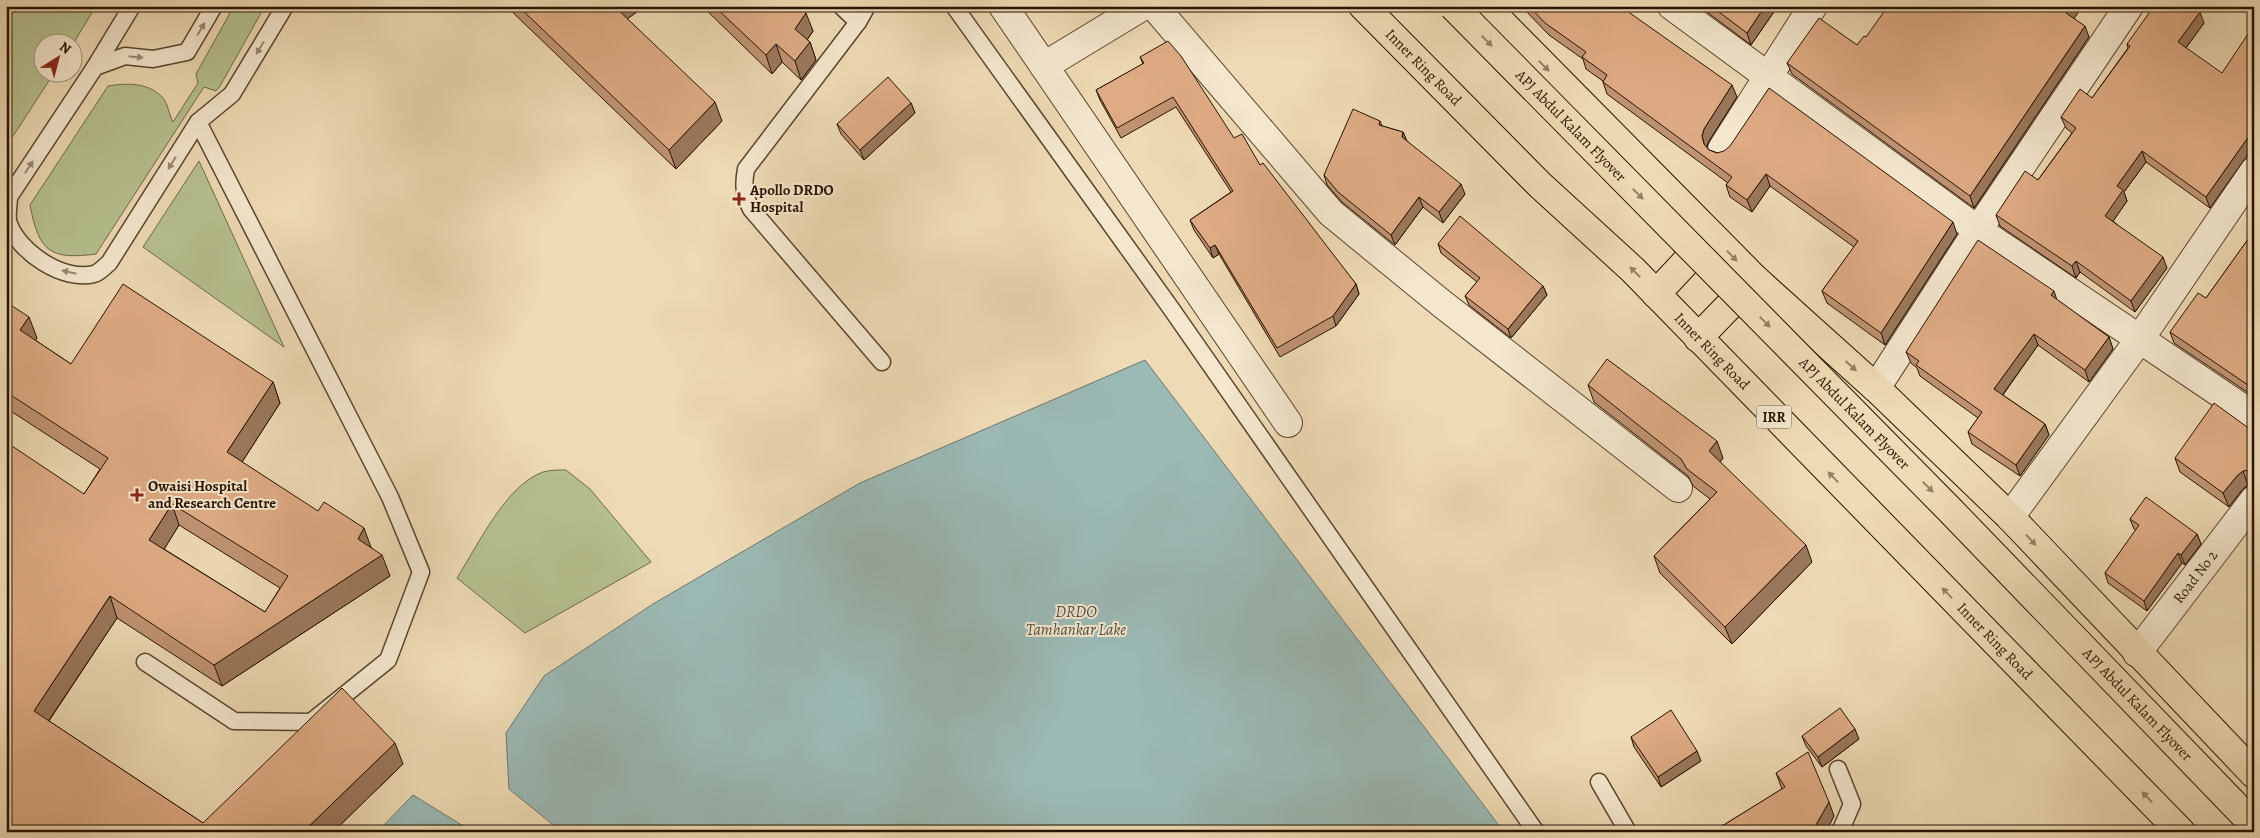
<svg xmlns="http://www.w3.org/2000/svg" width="2260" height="838" font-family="Alegreya,serif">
<rect width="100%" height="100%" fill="#eedab4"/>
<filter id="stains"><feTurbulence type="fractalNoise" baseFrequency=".004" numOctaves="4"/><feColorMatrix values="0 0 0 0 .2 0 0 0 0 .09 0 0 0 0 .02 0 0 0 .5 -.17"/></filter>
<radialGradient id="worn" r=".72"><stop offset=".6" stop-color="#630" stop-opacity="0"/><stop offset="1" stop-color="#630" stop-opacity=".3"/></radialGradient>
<g fill="#b6c08f" stroke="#6e6a48">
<polygon points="6,6 96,6 73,44 42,42 42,72 54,73 6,147"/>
<path d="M234,6H265L220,86L216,91L204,87L96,254C50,260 39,252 30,205L108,86C127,83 147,82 162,97C168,103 169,115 173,122L198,83L196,74Z"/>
<polygon points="199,161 284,347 143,247"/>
<path d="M566,470L590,489L651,562L525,633L457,578C478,545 506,485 543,472C550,470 559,470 566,470Z"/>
</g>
<g fill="#9bb9b5" stroke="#6d776d">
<polygon points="1145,360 1504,832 562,832 509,789 506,733 544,676 653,604 860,483"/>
<polygon points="413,795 473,832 377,832"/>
</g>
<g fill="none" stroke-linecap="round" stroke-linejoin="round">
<g stroke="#59452e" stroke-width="19">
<g id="service">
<path d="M214,6L187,52L153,59L125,56L95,67L9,197C9,205 6,217 9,224C19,252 63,282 94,274C99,273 105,266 109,263L198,122L232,94L285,6"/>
<polyline points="841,6 858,22 867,6"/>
<polyline points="954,6 1170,307 1536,832"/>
<path d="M858,22L746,169C743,185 744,195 751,209L882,362"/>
<polyline points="95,67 132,6"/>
<polyline points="145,662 234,721 311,722 388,660 421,572 390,497 198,122"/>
<polyline points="1838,769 1852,804 1840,832"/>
<polyline points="1599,782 1628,832"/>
</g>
</g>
<g stroke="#59452e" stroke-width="30">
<g id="minor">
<polyline points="1003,6 1288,423"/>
<polyline points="1154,6 1331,213 1441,303 1678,488"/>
<polyline points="1672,6 1978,230 2254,416"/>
<polyline points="1044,66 1143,6"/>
<polyline points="1722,149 1813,6"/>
<polyline points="1876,388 1978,230 2129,6"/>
<polyline points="2010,517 2139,340 2254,171"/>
<path id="s1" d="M2137,653L2254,500"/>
</g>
</g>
<g stroke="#271301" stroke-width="30">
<polyline id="primary" points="1485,6 1755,279 1876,388 2010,517 2254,774"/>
</g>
<g stroke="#271301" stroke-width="30">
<g id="trunk">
<path id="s2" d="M1363,6L1540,185L1633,270L2181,832"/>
<polyline points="1656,294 1711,235"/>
<polyline points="1698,338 1755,279"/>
</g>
</g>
<use href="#service" stroke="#f4e7ce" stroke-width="16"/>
<use href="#minor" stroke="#f4e7ce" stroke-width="28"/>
<use href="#primary" stroke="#eedab4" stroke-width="28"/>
<use href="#trunk" stroke="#eedab4" stroke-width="28"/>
<g stroke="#271301" stroke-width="30" stroke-linecap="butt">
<g id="trunk-bridge">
<path id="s3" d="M1453,6L1948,508L2254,825"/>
</g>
</g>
<use href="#trunk-bridge" stroke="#eedab4" stroke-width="28"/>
</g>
<g fill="#bf9372" stroke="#271301" fill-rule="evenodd">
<polygon points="506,6 645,6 627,19 722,121 676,169"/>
<polygon points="702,6 800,6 813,31 807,40 810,42 816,60 801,80 782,62 772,74"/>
<polygon points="1100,6 1112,6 1103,12"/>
<polygon points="1521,6 1622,6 1621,7 1737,97 1709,141 1707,147 1709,150 1957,234 1885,345 1827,303 1822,291 1854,247 1770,186 1752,212 1730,197 1726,185 1728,183 1607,94 1603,82 1603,81 1586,69 1583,59 1549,35"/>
<polygon points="1699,6 1778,6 1751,45"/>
<polygon points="2074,18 2089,37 1974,208 1792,74 1787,63 1857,45 1866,37"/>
<polygon points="2204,23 2186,48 2210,208 2146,162 2124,192 2127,201 2113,221 2167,268 2135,312 2080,272 2076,278 2000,226 1996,215 2038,180 2072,133 2066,128 2061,117 2092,98 2128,48 2127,44"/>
<polygon points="1140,57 1234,138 1260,165 1356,284 1359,294 1336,326 1280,357 1219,254 1213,258 1194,230 1190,220 1231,192 1176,107 1121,138 1100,100 1096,90 1143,64"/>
<polygon points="911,103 915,113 864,160 841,134 837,124"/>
<polygon points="1380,121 1382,126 1403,132 1407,141 1465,194 1443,223 1423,207 1395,245 1342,202 1327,185 1324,175"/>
<polygon points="2254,231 2253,396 2174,343 2170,332 2206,298"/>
<polygon points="1438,244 1543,286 1547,295 1511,338 1469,305 1465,296 1477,282 1441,253"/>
<polygon points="2057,300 2109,337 2113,349 2089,382 2038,345 2003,395 2045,424 2049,435 2020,476 1972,444 1968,432 1978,418 1920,376 1917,368 1911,363 1906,352"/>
<path d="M6,302L37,338L35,340L71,364L273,382L280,403L242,462L371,547L390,576L222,686L117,618L49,721L203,823L403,764L333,832H6L84,494L100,469L6,408ZM179,525L280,588L265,612L164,549Z"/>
<polygon points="1588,385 1723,458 1720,462 1812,562 1732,644 1660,573 1654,556 1710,499 1693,486 1688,476 1594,402"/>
<polygon points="2254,432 2254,485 2248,485 2242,490 2229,507 2180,472 2175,458"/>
<polygon points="2130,519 2197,534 2201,544 2185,565 2182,563 2147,611 2108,583 2105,573 2136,530 2134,529"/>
<polygon points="1802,736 1859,739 1822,767 1806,746"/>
<polygon points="1631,737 1701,761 1661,787 1634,747"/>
<polygon points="1776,773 1834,816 1714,831 1782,789"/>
</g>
<g fill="#9b785c" stroke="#271301">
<polygon points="614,6 645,6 620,24"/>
<polygon points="1765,6 1778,6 1751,45 1747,33"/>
<polygon points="2070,6 2083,6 2070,24 2066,13"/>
<polygon points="2200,12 2204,23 2182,53 2178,42"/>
<polygon points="806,13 813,31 802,47 795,29"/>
<polygon points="2085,26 2089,37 1974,208 1970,196"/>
<polygon points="810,42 816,60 801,80 795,61"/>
<polygon points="776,44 782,62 772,74 766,55"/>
<polygon points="1732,85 1737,97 1709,141 1706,148 1704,144 1702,136 1704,129"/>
<polygon points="715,102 722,121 676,169 669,150"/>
<polygon points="911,103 915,113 864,160 860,150"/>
<polygon points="2254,129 2254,146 2210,208 2206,197"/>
<polygon points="1403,132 1407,142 1402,137"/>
<polygon points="2142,151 2146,162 2124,192 2127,201 2109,227 2105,216 2117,186"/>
<polygon points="1766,174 1770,186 1752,212 1747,200"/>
<polygon points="1461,184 1465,194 1443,223 1439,212"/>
<polygon points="1419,197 1423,207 1395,245 1391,235"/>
<polygon points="1953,222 1957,234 1885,345 1881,333"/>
<polygon points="1215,245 1219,254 1213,258 1210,248"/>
<polygon points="2163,257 2167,268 2135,312 2131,301"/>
<polygon points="2076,261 2080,272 2076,278 2072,266"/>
<polygon points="1356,284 1359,294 1336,326 1333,316"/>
<polygon points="1543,286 1547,295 1511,338 1508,329"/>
<polygon points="2054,291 2058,303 2051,295"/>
<polygon points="29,317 37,338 28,351 20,330"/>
<polygon points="2034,334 2038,345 1998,401 1994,389"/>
<polygon points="2109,337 2113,349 2089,382 2085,370"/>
<polygon points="2254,378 2254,394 2253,396 2248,385"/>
<polygon points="273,382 280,403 235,473 227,452"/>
<polygon points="2045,424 2049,435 2020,476 2016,465"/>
<polygon points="1717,441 1723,458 1715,468 1709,451"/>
<polygon points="2254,467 2254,477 2251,470"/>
<polygon points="2243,471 2248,485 2242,490 2229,507 2223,493 2237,476"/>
<polygon points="172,504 179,525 157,561 149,540"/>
<polygon points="364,528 372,550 358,539"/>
<polygon points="2197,534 2201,544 2185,565 2181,555"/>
<polygon points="1806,545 1812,562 1732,644 1725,627"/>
<polygon points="2178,553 2182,563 2147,611 2144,601"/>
<polygon points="382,555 390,576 222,686 214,665"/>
<polygon points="110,596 117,618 41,732 34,711"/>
<polygon points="1855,729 1859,739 1822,767 1818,757"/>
<polygon points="395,743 403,764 333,832 303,832"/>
<polygon points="1697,751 1701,761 1661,787 1658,777"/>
<polygon points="1829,802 1834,816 1826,832 1812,832"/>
</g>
<g fill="#deab84" stroke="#271301" fill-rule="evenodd">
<polygon points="518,6 614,6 715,102 669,150"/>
<polygon points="714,6 800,6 806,13 795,29 810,42 795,61 776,44 766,55"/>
<polygon points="1529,6 1620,6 1732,85 1704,129 1702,136 1704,144 1709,150 1717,153 1724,151 1730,146 1769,88 1953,222 1881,333 1822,291 1858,241 1766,174 1747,200 1726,185 1732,177 1603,82 1607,75 1582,57 1586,52 1545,23"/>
<polygon points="1711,6 1765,6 1747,33"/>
<polygon points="1888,6 2070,6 2066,13 2085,26 1970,196 1787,63 1819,18 1857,45 1864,36 1866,37"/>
<polygon points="2154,6 2192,6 2200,12 2178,42 2222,73 2254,25 2254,129 2206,197 2142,151 2117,186 2123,190 2105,216 2163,257 2131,301 2076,261 2072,266 1996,215 2025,171 2038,180 2076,128 2061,117 2080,89 2092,98 2130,46 2127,44"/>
<polygon points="1168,41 1181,56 1234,138 1242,134 1260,165 1263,163 1356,284 1333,316 1277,348 1215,245 1210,248 1190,220 1233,191 1173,97 1117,128 1096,90 1144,63 1140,57"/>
<polygon points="888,77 911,103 860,150 837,124"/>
<polygon points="1353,109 1380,121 1379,125 1403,132 1402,137 1461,184 1439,212 1419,197 1391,235 1338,192 1324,175"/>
<polygon points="1460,216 1543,286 1508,329 1465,296 1480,278 1438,244"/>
<polygon points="2254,231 2254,378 2248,385 2170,332 2198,293 2206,298"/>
<polygon points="1978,240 2054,291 2051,295 2109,337 2085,370 2034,334 1994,389 2045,424 2016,465 1968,432 1982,412 1916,365 1919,361 1906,352"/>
<path d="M123,284L273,382L227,452L318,511L324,502L364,528L358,539L382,555L214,665L110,596L34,711L203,823L342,688L395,743L303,832H6V442L84,494L108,458L6,392V302L29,317L20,330L71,364ZM172,504L288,576L265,612L149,540Z"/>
<polygon points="1607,359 1717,441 1709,451 1806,545 1725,627 1654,556 1717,492 1687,469 1681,459 1588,385"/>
<polygon points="2214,403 2254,432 2254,467 2251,470 2243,471 2237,476 2223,493 2175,458"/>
<polygon points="2146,497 2197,534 2181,555 2178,553 2144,601 2105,573 2139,525 2130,519"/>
<polygon points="1840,708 1855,729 1818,757 1802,736"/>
<polygon points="1671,710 1697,751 1658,777 1631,737"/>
<polygon points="1808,752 1829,802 1812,832 1701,832 1711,826 1714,831 1785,787 1776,773"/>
</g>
<defs><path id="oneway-solid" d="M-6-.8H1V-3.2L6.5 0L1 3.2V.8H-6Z" transform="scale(1.25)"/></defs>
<g fill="#988872">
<use href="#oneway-solid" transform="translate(201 29) rotate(-60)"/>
<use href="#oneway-solid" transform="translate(260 48) rotate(121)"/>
<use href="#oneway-solid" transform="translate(136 57) rotate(6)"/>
<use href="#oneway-solid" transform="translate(172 163) rotate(122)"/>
<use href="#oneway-solid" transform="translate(29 167) rotate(-57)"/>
<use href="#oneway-solid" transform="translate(69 272) rotate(-167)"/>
</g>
<g fill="#948063">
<use href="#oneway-solid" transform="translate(1487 41) rotate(45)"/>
<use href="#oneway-solid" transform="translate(1544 66) rotate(45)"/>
<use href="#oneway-solid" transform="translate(1638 194) rotate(45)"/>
<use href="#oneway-solid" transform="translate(1732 256) rotate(46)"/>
<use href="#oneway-solid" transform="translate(1635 272) rotate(-135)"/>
<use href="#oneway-solid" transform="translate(1765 322) rotate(45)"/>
<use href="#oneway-solid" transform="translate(1851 366) rotate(42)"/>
<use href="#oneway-solid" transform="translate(1833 477) rotate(-134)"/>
<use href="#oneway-solid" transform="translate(1928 487) rotate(45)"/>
<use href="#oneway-solid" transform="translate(2031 540) rotate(47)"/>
<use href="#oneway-solid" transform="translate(1947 593) rotate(-134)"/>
<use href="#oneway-solid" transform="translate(2147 797) rotate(-134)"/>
</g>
<g fill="#8f2418" stroke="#f4e7ce" stroke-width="2">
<path d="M736.5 191.5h5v5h5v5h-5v5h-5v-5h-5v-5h5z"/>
<path d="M134.5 487.5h5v5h5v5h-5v5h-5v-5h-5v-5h5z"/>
</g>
<g text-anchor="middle" stroke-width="4" stroke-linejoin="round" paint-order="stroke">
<rect fill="#f4e7ce" stroke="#64533e" stroke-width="1" x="1756.5" y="405.5" width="35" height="23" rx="4"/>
<g font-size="14" font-weight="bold" fill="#271301">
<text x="1774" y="422">IRR</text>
</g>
<g font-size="15" fill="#271301" stroke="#f4e7ce">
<text dy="5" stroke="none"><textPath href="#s2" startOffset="86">Inner Ring Road</textPath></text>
<text dy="5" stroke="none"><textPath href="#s3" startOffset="168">APJ Abdul Kalam Flyover</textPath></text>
<text dy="5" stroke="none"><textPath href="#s2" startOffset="491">Inner Ring Road</textPath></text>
<text dy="5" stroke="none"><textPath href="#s3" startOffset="572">APJ Abdul Kalam Flyover</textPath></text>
<text dy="5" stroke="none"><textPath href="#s1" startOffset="96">Road No 2</textPath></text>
<text dy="5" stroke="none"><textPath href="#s2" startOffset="896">Inner Ring Road</textPath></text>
<text dy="5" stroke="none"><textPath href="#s3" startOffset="978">APJ Abdul Kalam Flyover</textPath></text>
</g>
<g font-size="15" font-weight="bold" fill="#271301" stroke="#f4e7ce" text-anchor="start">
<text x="750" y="195">Apollo DRDO<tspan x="750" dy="17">Hospital</tspan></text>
<text x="148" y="491">Owaisi Hospital<tspan x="148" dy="17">and Research Centre</tspan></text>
</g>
<g font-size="16" font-style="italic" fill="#504d40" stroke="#f4e7ce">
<text x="1076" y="617">DRDO<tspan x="1076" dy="18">Tamhankar Lake</tspan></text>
</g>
</g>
<rect width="2260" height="838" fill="none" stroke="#eedab4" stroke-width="25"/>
<rect x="8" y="8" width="2245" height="823" fill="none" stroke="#271301" stroke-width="2.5"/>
<rect x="12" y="12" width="2235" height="813" fill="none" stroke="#271301"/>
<g transform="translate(58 58) rotate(36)"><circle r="24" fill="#f4e7ce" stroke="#a2927c"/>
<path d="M0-4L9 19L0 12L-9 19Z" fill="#8f2418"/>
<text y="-8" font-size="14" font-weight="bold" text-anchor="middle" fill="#271301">N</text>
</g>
<rect width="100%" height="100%" filter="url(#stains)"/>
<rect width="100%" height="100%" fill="url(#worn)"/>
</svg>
